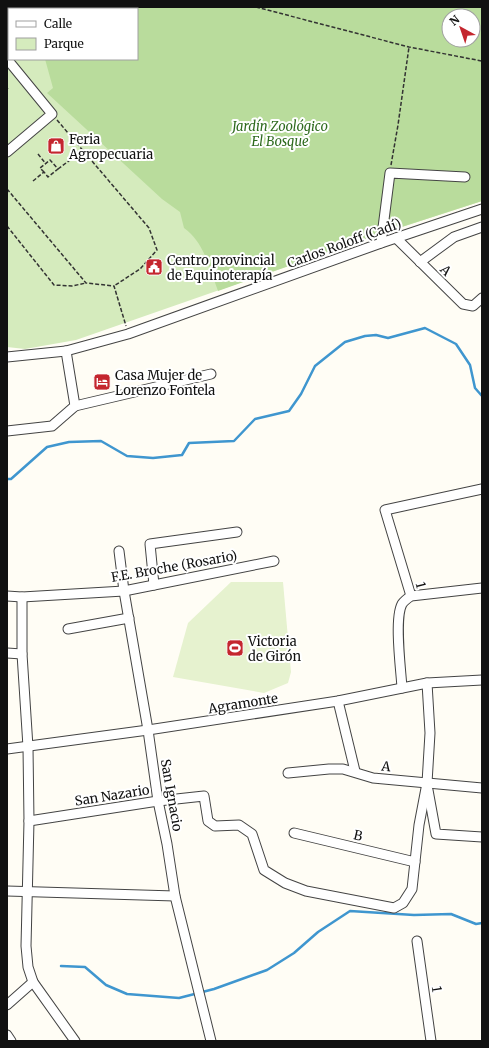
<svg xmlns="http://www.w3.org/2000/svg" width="489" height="1048" font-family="Merriweather,serif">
<rect width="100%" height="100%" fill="#fffdf5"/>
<path fill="#d5ebbd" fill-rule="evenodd" d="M7,7H482V201L377,235L76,340L25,349L7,347ZM9,9H137V59H9ZM449,16H473V40H449Z"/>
<path fill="#b9dc9c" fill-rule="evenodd" d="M7,7H482V201L377,235L218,291C210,269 204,242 184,228L180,212L162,199L47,93L53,88L45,59H137V9H9V10ZM449,16H473V40H449Z"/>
<polygon fill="#e6f2cf" points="231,582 283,582 291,672 288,683 264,693 173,677 188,623"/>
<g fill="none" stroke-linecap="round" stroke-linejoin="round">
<g stroke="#3f96cf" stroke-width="2.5">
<polyline points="7,479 11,479 47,447 69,442 101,441 127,456 153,458 182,455 189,443 234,441 255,419 289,411 301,394 315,366 345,342 365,336 376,335 388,338 425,328 456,344 470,365 475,388 482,396"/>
<polyline points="61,966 85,967 106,985 127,994 179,998 214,989 267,970 294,953 318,932 350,911 414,915 451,914 476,924 482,923"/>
</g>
<g stroke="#444" stroke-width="11">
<g id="minor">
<polyline points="7,59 52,114 7,152"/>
<polyline points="396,238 463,304 473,306 482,298"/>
<polyline points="381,243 390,173 465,177"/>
<polyline points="420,262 454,237 482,227"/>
<polyline points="7,357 66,351 128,334 381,243 482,209"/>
<polyline points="75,406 211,374"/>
<polyline points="7,431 52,426 75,406 66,351"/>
<polyline points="119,551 124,591 148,730 158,801 167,844 175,896 211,1041"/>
<polyline points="154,585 150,544 237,532"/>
<polyline points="7,596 22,597 124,591 274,561"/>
<polyline points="411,596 385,510 482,489"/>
<polyline points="22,597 22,654 28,747 29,821 26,946 28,967 33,982 75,1041"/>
<polyline points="68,629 129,618"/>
<polyline points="7,653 22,654"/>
<path d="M402,688C401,670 394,619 402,604C404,601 408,598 411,596L482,588"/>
<polyline points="338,701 355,771"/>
<polyline points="7,749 148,730 338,701 427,683 482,680"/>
<polyline points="288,773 329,769 343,769 373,778 482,788"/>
<polyline points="428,790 436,834 482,837"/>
<polyline points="29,821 158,801 204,796 208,821 215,826 239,825 252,834 264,870 285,883 306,891 394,908 403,903 412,889 419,825 427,783 430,733 427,683"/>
<polyline points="294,833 415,862"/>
<polyline points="7,891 175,896"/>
<polyline points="417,941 431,1041"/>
<polyline points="7,1005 33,982"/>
<polyline points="7,1035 11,1041"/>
</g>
</g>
<g stroke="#333" stroke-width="1.5" stroke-dasharray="4 2" stroke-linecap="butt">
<polyline points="256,7 409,47 482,61"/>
<polyline points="7,89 8,88"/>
<polyline points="57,120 149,228 157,250 140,269 114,286"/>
<polyline points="38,154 46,164"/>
<polyline points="391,165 398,125 409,47"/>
<polyline points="58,169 70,160"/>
<polyline points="33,181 44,172 48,177 58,169 50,160 40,168 44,172"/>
<polyline points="7,189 86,283 114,286 126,326"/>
<polyline points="7,226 54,285 72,286 86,283"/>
</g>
<use href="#minor" stroke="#fff" stroke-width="9"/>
</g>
<defs>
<g id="shop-square" transform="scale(0.9)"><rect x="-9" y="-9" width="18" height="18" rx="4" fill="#c4262e" stroke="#fff"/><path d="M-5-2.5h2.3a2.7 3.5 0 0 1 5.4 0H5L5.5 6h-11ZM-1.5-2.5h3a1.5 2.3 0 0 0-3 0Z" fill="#fff"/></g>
<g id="civic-square" transform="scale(0.9)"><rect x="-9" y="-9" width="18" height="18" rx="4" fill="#c4262e" stroke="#fff"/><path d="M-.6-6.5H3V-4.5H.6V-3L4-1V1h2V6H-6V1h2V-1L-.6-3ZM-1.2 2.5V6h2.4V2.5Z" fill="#fff"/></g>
<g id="hotel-square" transform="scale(0.9)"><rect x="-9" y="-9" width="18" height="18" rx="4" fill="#c4262e" stroke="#fff"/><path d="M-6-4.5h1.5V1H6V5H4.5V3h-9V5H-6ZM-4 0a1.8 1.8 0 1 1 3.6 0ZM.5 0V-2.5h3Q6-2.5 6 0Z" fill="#fff"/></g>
<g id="stadium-square" transform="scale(0.9)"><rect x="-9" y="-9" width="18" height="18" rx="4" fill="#c4262e" stroke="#fff"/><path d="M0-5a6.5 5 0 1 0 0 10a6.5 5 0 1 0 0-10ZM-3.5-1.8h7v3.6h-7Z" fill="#fff"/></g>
</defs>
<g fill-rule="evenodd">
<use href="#shop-square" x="56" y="146"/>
<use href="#civic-square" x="154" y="267"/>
<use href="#hotel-square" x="102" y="382"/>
<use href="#stadium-square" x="235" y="648"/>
</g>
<g text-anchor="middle" stroke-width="4" stroke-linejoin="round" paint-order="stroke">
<g font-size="13" font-style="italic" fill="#2f6b1f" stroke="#fff">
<text x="280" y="131">Jardín Zoológico<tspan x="280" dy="15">El Bosque</tspan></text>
</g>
<g font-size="13" fill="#111" stroke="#fff" text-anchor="start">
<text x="69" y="144">Feria<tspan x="69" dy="15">Agropecuaria</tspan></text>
<text x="167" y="265">Centro provincial<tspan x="167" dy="15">de Equinoterapía</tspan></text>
<text x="115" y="380">Casa Mujer de<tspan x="115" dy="15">Lorenzo Fontela</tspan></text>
<text x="248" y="646">Victoria<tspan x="248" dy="15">de Girón</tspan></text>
</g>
<g font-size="13" fill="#111" stroke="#fff">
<text transform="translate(344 243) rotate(-20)" y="5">Carlos Roloff (Cadí)</text>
<text transform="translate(446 270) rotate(45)" y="5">A</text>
<text transform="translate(174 566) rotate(-10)" y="5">F.E. Broche (Rosario)</text>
<text transform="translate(421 585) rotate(76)" y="5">1</text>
<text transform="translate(243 703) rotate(-9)" y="5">Agramonte</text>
<text transform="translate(386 766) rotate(6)" y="5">A</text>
<text transform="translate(112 795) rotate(-9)" y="5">San Nazario</text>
<text transform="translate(172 795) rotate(80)" y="5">San Ignacio</text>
<text transform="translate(358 835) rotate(13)" y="5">B</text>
<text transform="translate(437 989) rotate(82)" y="5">1</text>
</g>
</g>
<rect width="489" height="1048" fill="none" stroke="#111111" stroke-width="16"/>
<rect x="8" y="8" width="130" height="52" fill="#ffffff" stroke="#a0a0a0"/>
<rect x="16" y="21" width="20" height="6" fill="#ffffff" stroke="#a0a0a0"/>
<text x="44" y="28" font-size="12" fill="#111111">Calle</text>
<rect x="16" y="38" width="20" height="12" fill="#d5ebbd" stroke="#a0a0a0"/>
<text x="44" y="48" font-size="12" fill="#111111">Parque</text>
<g transform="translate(461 28) rotate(320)"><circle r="19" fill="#ffffff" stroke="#a0a0a0"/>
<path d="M0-3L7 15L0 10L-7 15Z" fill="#c4262e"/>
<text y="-6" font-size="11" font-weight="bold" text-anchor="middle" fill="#111111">N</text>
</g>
</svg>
